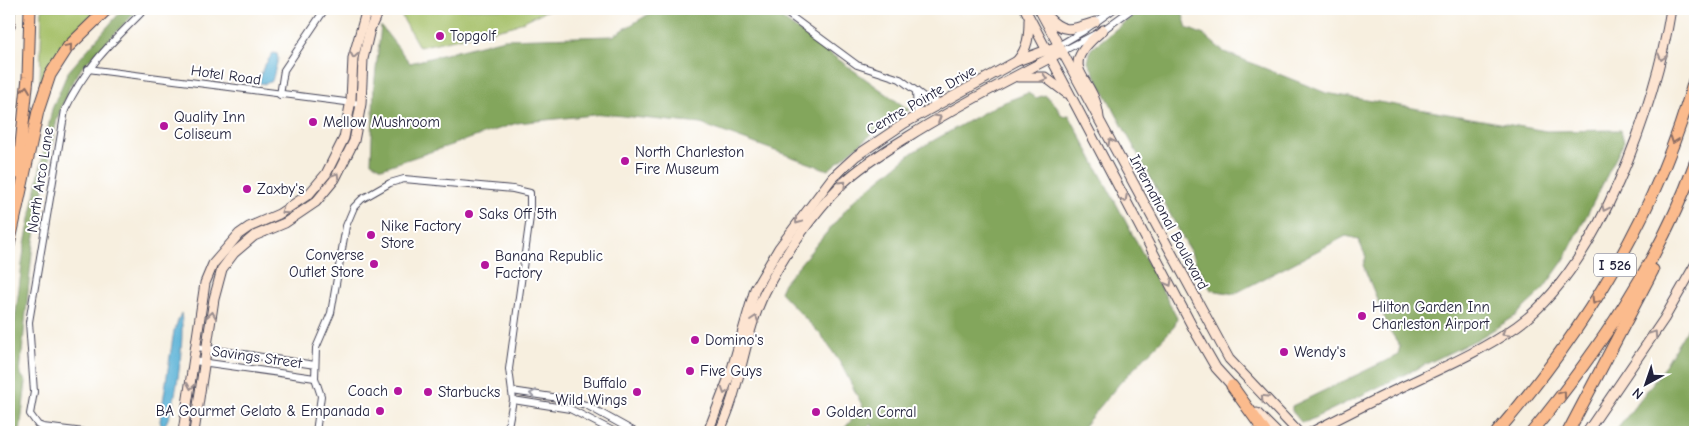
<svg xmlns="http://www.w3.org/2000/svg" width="1704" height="441" font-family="'Comic Neue',sans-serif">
<rect width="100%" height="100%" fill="#fff"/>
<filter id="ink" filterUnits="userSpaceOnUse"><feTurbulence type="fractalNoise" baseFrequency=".02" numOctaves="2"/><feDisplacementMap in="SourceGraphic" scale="10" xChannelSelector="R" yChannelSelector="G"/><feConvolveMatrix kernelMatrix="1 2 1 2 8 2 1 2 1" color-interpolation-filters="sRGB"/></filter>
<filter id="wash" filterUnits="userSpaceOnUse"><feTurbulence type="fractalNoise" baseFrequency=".0096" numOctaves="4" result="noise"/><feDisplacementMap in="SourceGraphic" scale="20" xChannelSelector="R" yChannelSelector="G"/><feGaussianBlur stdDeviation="1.12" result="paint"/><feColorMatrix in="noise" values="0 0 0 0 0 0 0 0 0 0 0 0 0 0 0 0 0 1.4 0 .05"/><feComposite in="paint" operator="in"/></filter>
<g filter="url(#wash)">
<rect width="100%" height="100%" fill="#f7efdf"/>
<g fill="#a4bf66" stroke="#637050">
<polygon points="42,9 100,9 55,59 40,82"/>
<polygon points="404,9 550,9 513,26 419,47 401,15"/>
</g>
<g fill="#83a65b" stroke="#52644b">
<polygon points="123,9 139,9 83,66 70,86 57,119 32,252 20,373 26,382 20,432 9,432 9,367 24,249 52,109 68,72"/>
<polygon points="657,9 768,9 909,110 887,122 828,170 701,124 603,114 517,123 382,168 371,162 374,87 381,26 410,63 504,39 613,36"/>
<polygon points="1141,9 1181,9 1187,28 1204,35 1224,52 1326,93 1546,131 1621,130 1624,142 1564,260 1541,292 1514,317 1478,339 1306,422 1301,422 1292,411 1292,406 1398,355 1400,346 1390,331 1363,265 1366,257 1358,239 1346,236 1234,294 1211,290 1088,62 1091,49"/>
<polygon points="1028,93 1036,98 1045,95 1056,105 1062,116 1069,115 1177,318 1174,327 1119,384 1079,432 873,432 872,424 864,432 841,432 863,407 841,364 822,336 780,292 784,283 855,199 913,152 997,105"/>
<polygon points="1695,316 1695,432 1615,432 1659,375"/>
</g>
<g fill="#59b1d6" stroke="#3e6a88">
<polygon points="273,53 277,54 278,59 272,81 265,84 259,83 263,68"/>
<path d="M181,313C185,334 177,410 164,426L161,425L160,421L174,331Z"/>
</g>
</g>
<g filter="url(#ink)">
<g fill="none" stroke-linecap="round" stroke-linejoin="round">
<g stroke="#424154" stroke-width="8">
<g id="street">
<polyline points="781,9 857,65 900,79 928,100 940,103"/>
<polyline points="1058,46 1082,32 1114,9"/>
<polyline points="1061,52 1103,30 1132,9"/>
<polyline points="88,69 361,104"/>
<polyline points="916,91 917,116"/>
<polyline points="280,95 284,70 325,9"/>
<polyline points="197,347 315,365"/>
<polyline points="194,361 315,378"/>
<polyline points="512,391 572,400 588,406 635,432"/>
<polyline points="513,400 570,409 615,432"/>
<path d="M84,432L43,427L38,425L30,414L34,392L29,322L65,110C85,67 112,42 145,9"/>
<polyline points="316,432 321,396 315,378 316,348 331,313 346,226 354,207 362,199 390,183 404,179 513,189 530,193 530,217 509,369 513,400 507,432"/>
</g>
</g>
<g stroke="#424154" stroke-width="11">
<g id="secondary">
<polyline points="1025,9 1193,328 1216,368 1236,390"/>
<polyline points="1039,9 1229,359 1298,432"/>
<path d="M1047,16C1064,35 1073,29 1095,22"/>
<path d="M1017,61C1028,48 1029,36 1029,20"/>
<polyline points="1018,77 1045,77 1066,93"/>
<path d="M1099,118C1094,71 1052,72 1103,30"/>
<polyline points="1257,413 1276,432"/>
<polyline points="183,432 205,283 213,264 239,234 249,227 279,214 309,194 326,174 344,138 351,100 353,58 367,9"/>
<polyline points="194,432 214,299 222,269 234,253 254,236 285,223 316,202 335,179 354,141 361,104 363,59 370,29 379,9"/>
<polyline points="708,432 731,372 755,289 779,248 832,178 856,156 905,123 1017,61 1058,46"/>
<path d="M719,432C741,389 744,333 765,292C783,256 813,213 842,184C861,166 883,152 906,138C956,106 1009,80 1061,52"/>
<path d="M1312,432C1343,416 1374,400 1406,385C1444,367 1483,350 1517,326C1598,268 1656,105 1671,9"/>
<polyline points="1587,432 1664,319 1695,265"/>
</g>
</g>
<g stroke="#424154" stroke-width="13">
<g id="highway">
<polyline points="9,26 9,9"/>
<polyline points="18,173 28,77 30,9"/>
<polyline points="9,245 38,111 50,75 68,47 107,9"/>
<polyline points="1232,386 1265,432"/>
<path d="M1497,432C1586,329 1659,209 1695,77"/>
<path d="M1532,432C1598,351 1660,261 1695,163"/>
<polyline points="1568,432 1653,270"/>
</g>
</g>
<use href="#street" stroke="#fff" stroke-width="6"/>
<use href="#secondary" stroke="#fde4d1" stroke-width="9"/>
<use href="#highway" stroke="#fbbb8d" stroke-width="11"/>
</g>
<defs><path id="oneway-chevron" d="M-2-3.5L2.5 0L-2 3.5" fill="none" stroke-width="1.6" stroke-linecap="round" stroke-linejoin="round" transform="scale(1.25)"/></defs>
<g stroke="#8e6e64">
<use href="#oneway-chevron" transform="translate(69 47) rotate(-50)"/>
<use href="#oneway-chevron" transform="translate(26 89) rotate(-84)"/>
<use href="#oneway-chevron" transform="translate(1674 140) rotate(110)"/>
<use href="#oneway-chevron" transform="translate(1595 301) rotate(122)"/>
<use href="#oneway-chevron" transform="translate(1563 394) rotate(-53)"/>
</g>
<g stroke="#9a8d8e">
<use href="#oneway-chevron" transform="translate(354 55) rotate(100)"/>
<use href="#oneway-chevron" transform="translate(1662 57) rotate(104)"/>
<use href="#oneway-chevron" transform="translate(1044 78) rotate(17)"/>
<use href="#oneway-chevron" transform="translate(938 118) rotate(-31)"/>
<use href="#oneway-chevron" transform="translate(1111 142) rotate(-118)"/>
<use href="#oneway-chevron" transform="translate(336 176) rotate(-59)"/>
<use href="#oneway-chevron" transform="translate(843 184) rotate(-44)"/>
<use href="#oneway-chevron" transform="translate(1124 199) rotate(62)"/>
<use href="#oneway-chevron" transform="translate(1605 208) rotate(116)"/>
<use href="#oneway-chevron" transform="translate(284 211) rotate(147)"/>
<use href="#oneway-chevron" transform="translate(798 221) rotate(126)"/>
<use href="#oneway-chevron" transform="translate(1169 283) rotate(62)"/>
<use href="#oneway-chevron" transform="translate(212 315) rotate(-81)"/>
<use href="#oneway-chevron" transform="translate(755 319) rotate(-72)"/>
<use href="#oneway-chevron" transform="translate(1505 333) rotate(148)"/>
<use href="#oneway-chevron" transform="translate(1654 334) rotate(-56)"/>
<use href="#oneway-chevron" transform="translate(191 386) rotate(99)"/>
<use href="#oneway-chevron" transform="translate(725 391) rotate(108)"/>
<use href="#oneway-chevron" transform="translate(1264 398) rotate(-133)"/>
</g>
<use stroke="#9c9ca7" href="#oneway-chevron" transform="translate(533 394) rotate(-172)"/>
</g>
<g fill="#b5179e" stroke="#fff" stroke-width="2">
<circle cx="440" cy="36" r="5"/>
<circle cx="313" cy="122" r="5"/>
<circle cx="164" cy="126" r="5"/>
<circle cx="625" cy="161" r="5"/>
<circle cx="247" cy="189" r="5"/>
<circle cx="469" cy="214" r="5"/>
<circle cx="371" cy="235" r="5"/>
<circle cx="374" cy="264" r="5"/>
<circle cx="485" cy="265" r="5"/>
<circle cx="1362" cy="316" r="5"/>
<circle cx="695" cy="340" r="5"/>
<circle cx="1284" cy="352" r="5"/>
<circle cx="690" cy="371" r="5"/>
<circle cx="398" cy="391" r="5"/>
<circle cx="428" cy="392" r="5"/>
<circle cx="637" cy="392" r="5"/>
<circle cx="380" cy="411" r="5"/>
<circle cx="816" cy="412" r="5"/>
</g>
<g text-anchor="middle" stroke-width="4" stroke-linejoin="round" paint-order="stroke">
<rect fill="#fff" stroke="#646476" stroke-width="1" x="1594" y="253.5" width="42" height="23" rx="4"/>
<g font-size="14" font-weight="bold" fill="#22223b">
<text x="1615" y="270">I 526</text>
</g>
<g font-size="15" fill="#22223b" stroke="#fff" text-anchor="start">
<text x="450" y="41">Topgolf</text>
<text x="174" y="122">Quality Inn<tspan x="174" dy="17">Coliseum</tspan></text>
<text x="323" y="127">Mellow Mushroom</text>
<text x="635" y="157">North Charleston<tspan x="635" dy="17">Fire Museum</tspan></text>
<text x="257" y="194">Zaxby's</text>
<text x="479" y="219">Saks Off 5th</text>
<text x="381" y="231">Nike Factory<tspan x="381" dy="17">Store</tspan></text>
<text x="364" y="260" text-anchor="end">Converse<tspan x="364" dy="17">Outlet Store</tspan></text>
<text x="495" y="261">Banana Republic<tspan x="495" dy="17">Factory</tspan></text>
<text x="1372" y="312">Hilton Garden Inn<tspan x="1372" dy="17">Charleston Airport</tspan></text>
<text x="705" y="345">Domino's</text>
<text x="1294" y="357">Wendy's</text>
<text x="700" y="376">Five Guys</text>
<text x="627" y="388" text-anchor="end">Buffalo<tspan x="627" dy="17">Wild Wings</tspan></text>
<text x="388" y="396" text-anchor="end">Coach</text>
<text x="438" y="397">Starbucks</text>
<text x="370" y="416" text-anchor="end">BA Gourmet Gelato &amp; Empanada</text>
<text x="826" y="417">Golden Corral</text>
</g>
<g font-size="15" fill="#22223b" stroke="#fff">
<text transform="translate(226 75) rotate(8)" y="5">Hotel Road</text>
<text transform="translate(921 100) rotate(-30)" y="5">Centre Pointe Drive</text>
<text transform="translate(40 180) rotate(-81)" y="5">North Arco Lane</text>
<text transform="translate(1169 222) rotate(62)" y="5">International Boulevard</text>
<text transform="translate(257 357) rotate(8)" y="5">Savings Street</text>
</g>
</g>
<rect width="1704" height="441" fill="none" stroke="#fff" stroke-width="30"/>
<g transform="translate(1646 384) rotate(220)" stroke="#ffffff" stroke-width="4" paint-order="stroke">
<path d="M0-4L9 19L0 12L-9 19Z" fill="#22223b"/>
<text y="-8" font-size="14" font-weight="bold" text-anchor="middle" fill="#22223b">N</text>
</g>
</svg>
